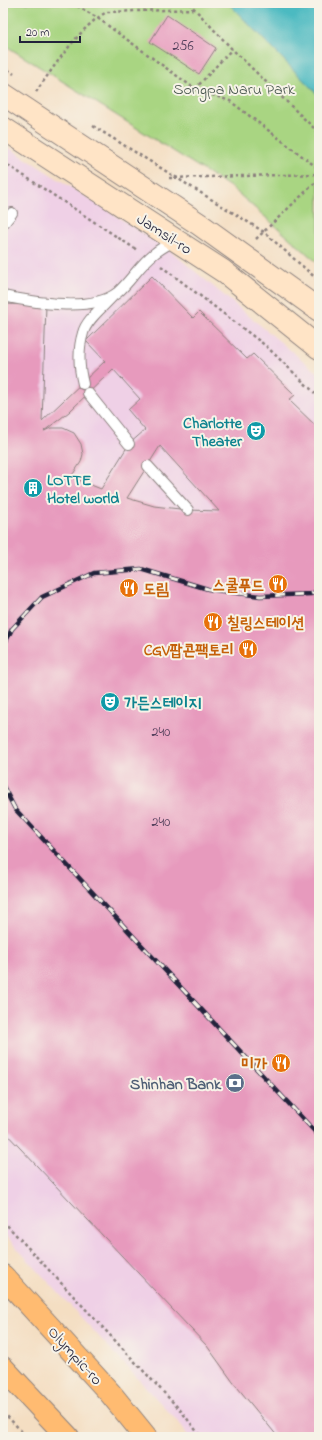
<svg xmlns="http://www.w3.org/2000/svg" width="322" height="1440" font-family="'Indie Flower','Poor Story',sans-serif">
<rect width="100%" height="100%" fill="#f7f3e8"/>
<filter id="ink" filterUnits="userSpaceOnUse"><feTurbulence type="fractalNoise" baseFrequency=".025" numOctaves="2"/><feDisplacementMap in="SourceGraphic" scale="8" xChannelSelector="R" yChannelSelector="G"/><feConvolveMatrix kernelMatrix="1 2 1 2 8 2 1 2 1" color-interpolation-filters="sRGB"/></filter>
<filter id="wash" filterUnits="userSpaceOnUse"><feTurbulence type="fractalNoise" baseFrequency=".012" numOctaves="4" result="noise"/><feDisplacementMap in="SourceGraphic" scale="16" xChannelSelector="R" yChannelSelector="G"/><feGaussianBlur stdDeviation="0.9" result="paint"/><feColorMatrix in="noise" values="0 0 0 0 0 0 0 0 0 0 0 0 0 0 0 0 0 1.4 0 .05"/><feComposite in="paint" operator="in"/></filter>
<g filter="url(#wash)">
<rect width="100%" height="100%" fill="#f4dec2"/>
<polygon fill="#efd0e6" points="3,144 168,249 319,374 319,1437 189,1437 179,1423 3,1233"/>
<polygon fill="#a9d582" stroke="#667c5e" points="3,3 319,3 319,264 232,188 3,44"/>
<polygon fill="#4bbac1" stroke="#366e7e" points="228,3 319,3 319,96"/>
<g id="blocks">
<g fill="#e79abd" fill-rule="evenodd">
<polygon points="167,15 216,48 199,74 150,42"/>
<path d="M152,276L193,318L199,312L247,359L253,354L295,395L289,400L319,429V1437H278L233,1382L207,1346L3,1130V304L46,305L42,421L105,361L86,341ZM113,369L140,399L128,410L145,430L129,444L101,489L71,477L81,462L83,454L81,444L74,433L63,428H51L44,431L69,412ZM160,446L219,511L188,510L154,506L127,498Z"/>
</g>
</g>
</g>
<g filter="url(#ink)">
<use href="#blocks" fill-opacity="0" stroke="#8b807e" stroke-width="1"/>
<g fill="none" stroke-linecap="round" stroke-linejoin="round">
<g stroke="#8b807e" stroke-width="12">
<g id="lane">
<polyline points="3,224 12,213"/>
<path d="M3,296C32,302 91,313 117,293C131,281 140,264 155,253C161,248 169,244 175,240"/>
<path d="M83,384C79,368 78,349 83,333C86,320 103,307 112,297"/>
<polyline points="88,393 129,444"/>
<polyline points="148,466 188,510"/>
</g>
</g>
<g stroke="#8b807e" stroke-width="24">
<g id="secondary">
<polyline points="3,94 199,224 319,310"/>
<polyline points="3,128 223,271 319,348"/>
</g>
</g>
<g stroke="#8b807e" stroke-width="24">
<g id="primary">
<polyline points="3,1276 111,1394 146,1437"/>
<polyline points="3,1368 68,1437"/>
</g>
</g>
<g stroke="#8b807e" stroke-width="2.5" stroke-dasharray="3 3" stroke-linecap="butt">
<polyline points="72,3 96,17 195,89 230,101 319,169"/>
<polyline points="189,3 232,49 319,133"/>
<polyline points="3,66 14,74"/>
<polyline points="195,89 232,49"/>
<path d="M36,92C53,68 81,25 107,12L196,9"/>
<polyline points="93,126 264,232 319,281"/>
<polyline points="3,162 137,250"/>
<polyline points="169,178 319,174"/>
<polyline points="256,239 319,179"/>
<polyline points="161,266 266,346 319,397"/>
<polyline points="3,1221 182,1412 201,1437"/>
<polyline points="3,1412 27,1437"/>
</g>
<use href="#lane" stroke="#fff" stroke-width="10"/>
<use href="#secondary" stroke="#ffe4c6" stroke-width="22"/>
<use href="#primary" stroke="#ffbb71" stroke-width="22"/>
<g stroke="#22223b" stroke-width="4.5">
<g id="rail">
<polyline points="3,647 12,629 42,597 94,573 141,569 208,589 260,596 311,594 319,590"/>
<polyline points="3,786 15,809 319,1136"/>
</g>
</g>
<use href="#rail" stroke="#f7f3e8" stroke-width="3" stroke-dasharray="9" stroke-linecap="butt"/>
</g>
</g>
<defs>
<g id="theatre-disc" transform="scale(1)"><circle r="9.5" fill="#0f9aa8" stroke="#f7f3e8"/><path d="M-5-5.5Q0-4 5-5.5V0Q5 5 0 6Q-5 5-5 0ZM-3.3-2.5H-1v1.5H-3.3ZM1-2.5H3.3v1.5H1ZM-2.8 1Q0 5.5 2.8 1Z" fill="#fff"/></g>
<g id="building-disc" transform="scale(1)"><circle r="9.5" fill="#0f9aa8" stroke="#f7f3e8"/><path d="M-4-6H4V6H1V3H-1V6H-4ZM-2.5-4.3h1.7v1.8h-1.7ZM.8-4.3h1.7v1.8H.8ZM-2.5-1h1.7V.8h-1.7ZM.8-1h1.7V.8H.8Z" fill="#fff"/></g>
<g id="restaurant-disc" transform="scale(1)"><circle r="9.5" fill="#e8710a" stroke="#f7f3e8"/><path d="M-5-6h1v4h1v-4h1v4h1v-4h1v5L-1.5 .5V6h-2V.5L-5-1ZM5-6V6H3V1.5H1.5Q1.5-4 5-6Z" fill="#fff"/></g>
<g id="bank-disc" transform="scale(1)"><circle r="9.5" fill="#5c6f8a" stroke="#f7f3e8"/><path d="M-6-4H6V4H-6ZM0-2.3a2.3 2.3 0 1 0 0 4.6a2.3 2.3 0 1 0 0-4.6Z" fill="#fff"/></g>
</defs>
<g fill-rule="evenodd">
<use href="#theatre-disc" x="256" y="431"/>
<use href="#building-disc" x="33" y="488"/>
<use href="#restaurant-disc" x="278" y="584"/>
<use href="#restaurant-disc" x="129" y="588"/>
<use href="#restaurant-disc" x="213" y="622"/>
<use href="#restaurant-disc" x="248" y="649"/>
<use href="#theatre-disc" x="110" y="702"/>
<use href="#restaurant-disc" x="281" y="1063"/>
<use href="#bank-disc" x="235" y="1083"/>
</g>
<g text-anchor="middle" stroke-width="4" stroke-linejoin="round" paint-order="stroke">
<g font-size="14" fill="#53405c">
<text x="183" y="50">256</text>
<text x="161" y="736">240</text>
<text x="161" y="826">240</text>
</g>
<g font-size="16" fill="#4a5850" stroke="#f7f3e8">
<text x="234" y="94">Songpa Naru Park</text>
</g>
<g font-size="16" fill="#22223b" stroke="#f7f3e8">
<text transform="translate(165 233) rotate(33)" y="6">Jamsil-ro</text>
<text transform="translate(76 1355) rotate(48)" y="6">Olympic-ro</text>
</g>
<g font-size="16" font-weight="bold" fill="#0d838f" stroke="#f7f3e8" text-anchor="start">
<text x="242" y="428" text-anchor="end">Charlotte<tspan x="242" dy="18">Theater</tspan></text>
<text x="47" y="485">LOTTE<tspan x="47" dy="18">Hotel world</tspan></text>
<text x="124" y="708">가든스테이지</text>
</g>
<g font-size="16" font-weight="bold" fill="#c56008" stroke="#f7f3e8" text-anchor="end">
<text x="264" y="590">스쿨푸드</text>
<text x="143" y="594" text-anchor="start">도림</text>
<text x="227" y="628" text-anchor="start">칠링스테이션</text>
<text x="234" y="655">CGV팝콘팩토리</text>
<text x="267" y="1069">미가</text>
</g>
<g font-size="16" font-weight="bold" fill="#4e5e75" stroke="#f7f3e8" text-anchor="end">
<text x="221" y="1089">Shinhan Bank</text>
</g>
</g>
<rect width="322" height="1440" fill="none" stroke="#f7f3e8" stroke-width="16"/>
<path d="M20 36v6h60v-6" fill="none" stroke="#22223b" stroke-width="2"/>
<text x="26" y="36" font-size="12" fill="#22223b" stroke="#f7f3e8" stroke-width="3" paint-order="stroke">20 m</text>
</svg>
